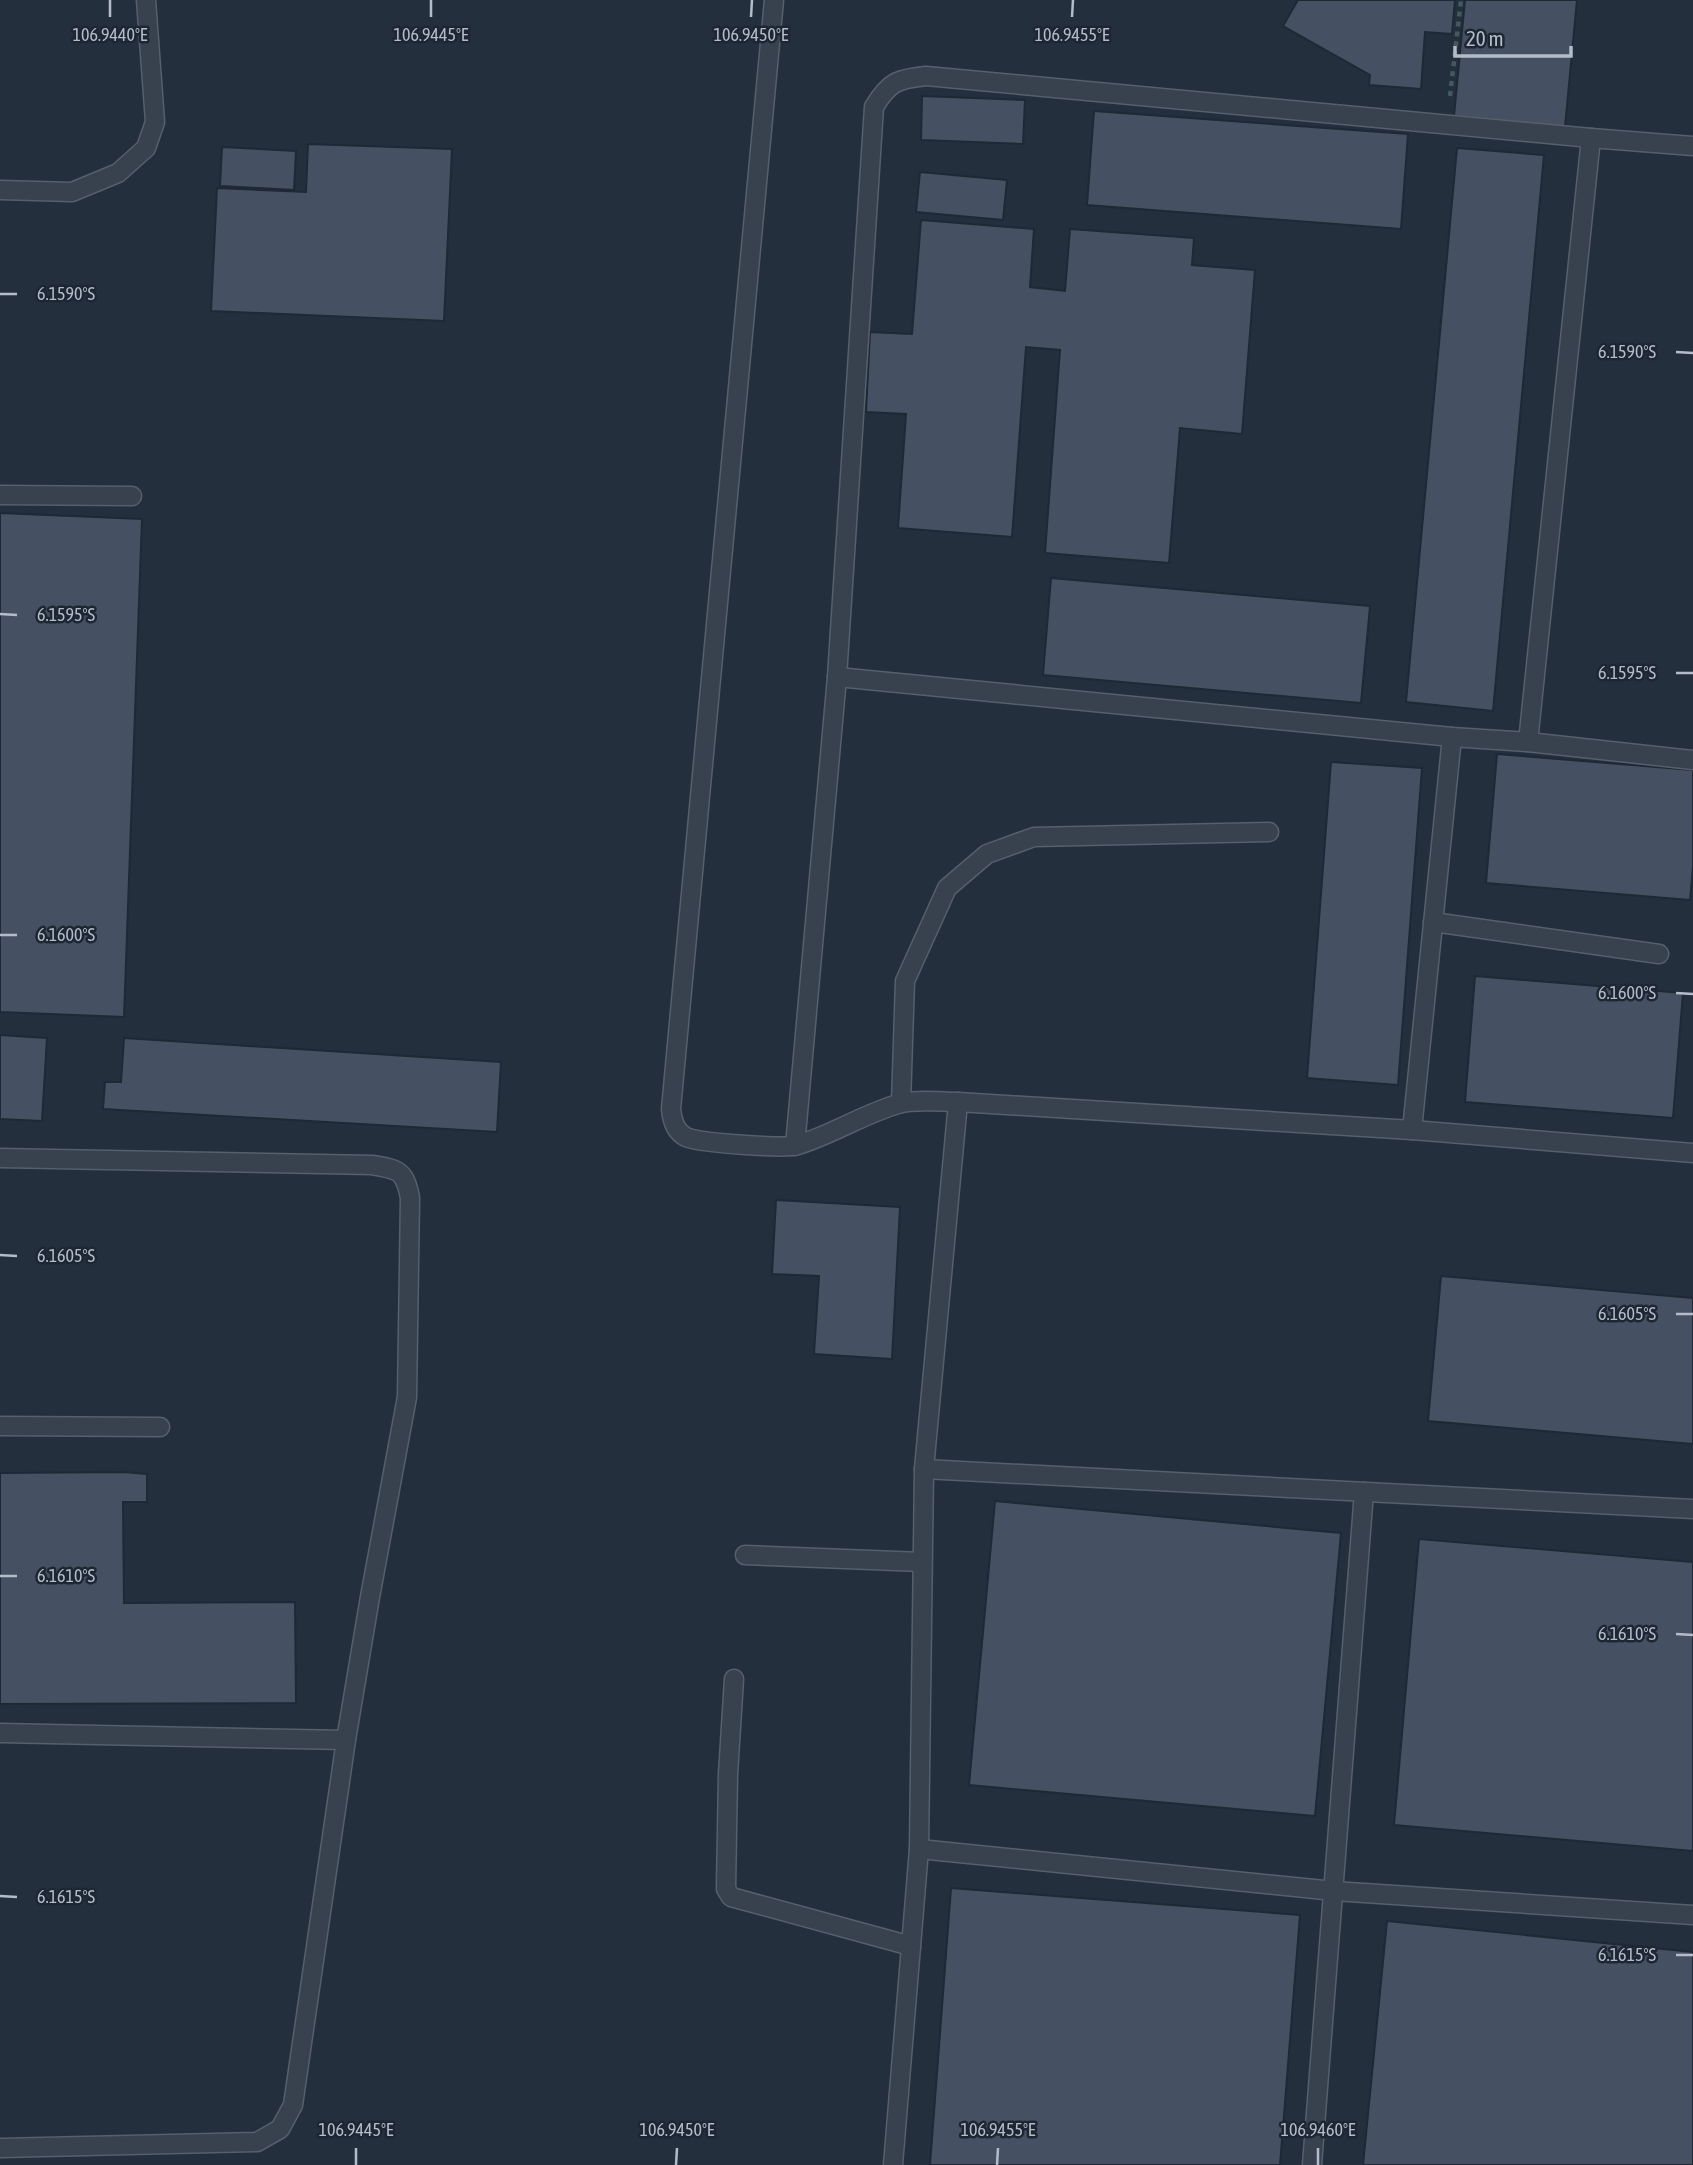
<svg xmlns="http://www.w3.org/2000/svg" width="1693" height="2165" font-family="'Asap Condensed',sans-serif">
<rect width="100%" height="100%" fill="#242f3e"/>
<g fill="#455162" stroke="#1f2835" stroke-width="2">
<polygon points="1298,0 1455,0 1452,34 1425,32 1421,89 1369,85 1370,75 1283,26"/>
<polygon points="1465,0 1577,0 1565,127 1454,116"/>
<polygon points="922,96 1025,100 1023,144 921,140"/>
<polygon points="1094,111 1408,134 1401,229 1087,205"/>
<polygon points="308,144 452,149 444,321 211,311 217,188 306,192"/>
<polygon points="222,147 296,151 294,190 220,186"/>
<polygon points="1457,148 1544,155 1493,711 1406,702"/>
<polygon points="920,172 1007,180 1003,220 916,212"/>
<polygon points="921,220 1034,229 1030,287 1065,291 1070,229 1194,238 1192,265 1255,270 1242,434 1180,428 1169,563 1045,553 1060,350 1026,347 1012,537 898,528 906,414 866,412 870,332 912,334"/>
<polygon points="0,513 142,519 124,1017 0,1012"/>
<polygon points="1051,578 1370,606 1361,703 1043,675"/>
<polygon points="1497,754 1693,770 1693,866 1690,900 1486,883"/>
<polygon points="1331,762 1422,768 1398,1085 1307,1078"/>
<polygon points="1475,976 1683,993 1673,1118 1465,1102"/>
<polygon points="0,1035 47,1038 42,1121 0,1119"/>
<polygon points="124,1038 501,1062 497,1132 103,1109 105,1082 121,1082"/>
<polygon points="776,1200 900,1207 892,1359 814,1354 819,1276 772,1274"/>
<polygon points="1441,1276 1693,1298 1693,1444 1428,1421"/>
<polygon points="123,1472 147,1474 147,1502 123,1502 124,1603 295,1602 296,1703 0,1704 0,1473"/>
<polygon points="995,1501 1341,1533 1315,1816 969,1785"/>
<polygon points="1419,1539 1693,1562 1693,1851 1394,1825"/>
<polygon points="951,1888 1300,1915 1280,2165 930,2165"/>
<polygon points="1387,1921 1693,1952 1693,2165 1363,2165"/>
</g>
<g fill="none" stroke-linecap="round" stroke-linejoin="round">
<g stroke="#565f6c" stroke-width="21">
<g id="service">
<path d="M774,0L671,1109C672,1120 676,1132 686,1137C699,1143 785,1149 798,1145C833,1134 864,1114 898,1104C914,1099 941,1102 958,1102L1412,1130L1693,1153"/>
<polyline points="0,190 72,192 118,173 146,148 155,122 146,0"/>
<polyline points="0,495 132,496"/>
<polyline points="837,677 1452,737 1528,742 1693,760"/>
<polyline points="1528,742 1591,138"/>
<polyline points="1433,922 1659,954"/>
<polyline points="901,1103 905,981 947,888 987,854 1034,837 1269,832"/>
<polyline points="1412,1130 1452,737"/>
<path d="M795,1146L837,677L874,107C889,82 897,79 926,76L1591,138L1693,146"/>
<path d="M0,1158L372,1165C399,1169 405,1171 410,1198L407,1397L370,1597L346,1740L293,2105L280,2129L257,2142L0,2148"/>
<polyline points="0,1426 160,1427"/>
<polyline points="924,1469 1693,1509"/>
<polyline points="745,1555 922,1562"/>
<polyline points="734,1679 728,1774 726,1889 731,1897 911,1946"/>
<polyline points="0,1733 346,1740"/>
<polyline points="919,1849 1334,1891 1693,1915"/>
<polyline points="893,2165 919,1849 924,1469 958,1102"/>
<polyline points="1312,2165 1364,1492"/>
</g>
</g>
<polyline stroke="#44595c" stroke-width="4.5" stroke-dasharray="5 5" stroke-linecap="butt" points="1450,96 1461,0"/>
<use href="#service" stroke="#38414e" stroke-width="18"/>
</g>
<path fill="none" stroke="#b4bcc9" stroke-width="2.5" d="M110,17V0M431,17V0M751,17L752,0M1072,17L1073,0M0,294H17M1676,352L1693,353M0,614L17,615M1676,673H1693M0,935H17M1676,993L1693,994M0,1255L17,1256M1676,1314H1693M0,1576H17M1676,1634L1693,1635M0,1896L17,1897M1676,1955H1693M356,2165V2148M676,2165L677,2148M997,2165L998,2148M1318,2165V2148"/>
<g font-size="18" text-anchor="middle" fill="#b4bcc9" stroke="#1d2633" stroke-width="5" stroke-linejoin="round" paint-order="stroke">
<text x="110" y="41">106.9440°E</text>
<text x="431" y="41">106.9445°E</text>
<text x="751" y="41">106.9450°E</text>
<text x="1072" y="41">106.9455°E</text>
<text x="66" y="300">6.1590°S</text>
<text x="1627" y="358">6.1590°S</text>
<text x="66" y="621">6.1595°S</text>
<text x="1627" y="679">6.1595°S</text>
<text x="66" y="941">6.1600°S</text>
<text x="1627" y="999">6.1600°S</text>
<text x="66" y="1262">6.1605°S</text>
<text x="1627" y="1320">6.1605°S</text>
<text x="66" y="1582">6.1610°S</text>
<text x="1627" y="1640">6.1610°S</text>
<text x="66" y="1903">6.1615°S</text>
<text x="1627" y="1961">6.1615°S</text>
<text x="356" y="2136">106.9445°E</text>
<text x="677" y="2136">106.9450°E</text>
<text x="998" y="2136">106.9455°E</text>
<text x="1318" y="2136">106.9460°E</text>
</g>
<path d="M1455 46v10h116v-10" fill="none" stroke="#b4bcc9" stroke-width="3.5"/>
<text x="1466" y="46" font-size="21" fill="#b4bcc9" stroke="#1d2633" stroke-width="5" paint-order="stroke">20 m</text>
</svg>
